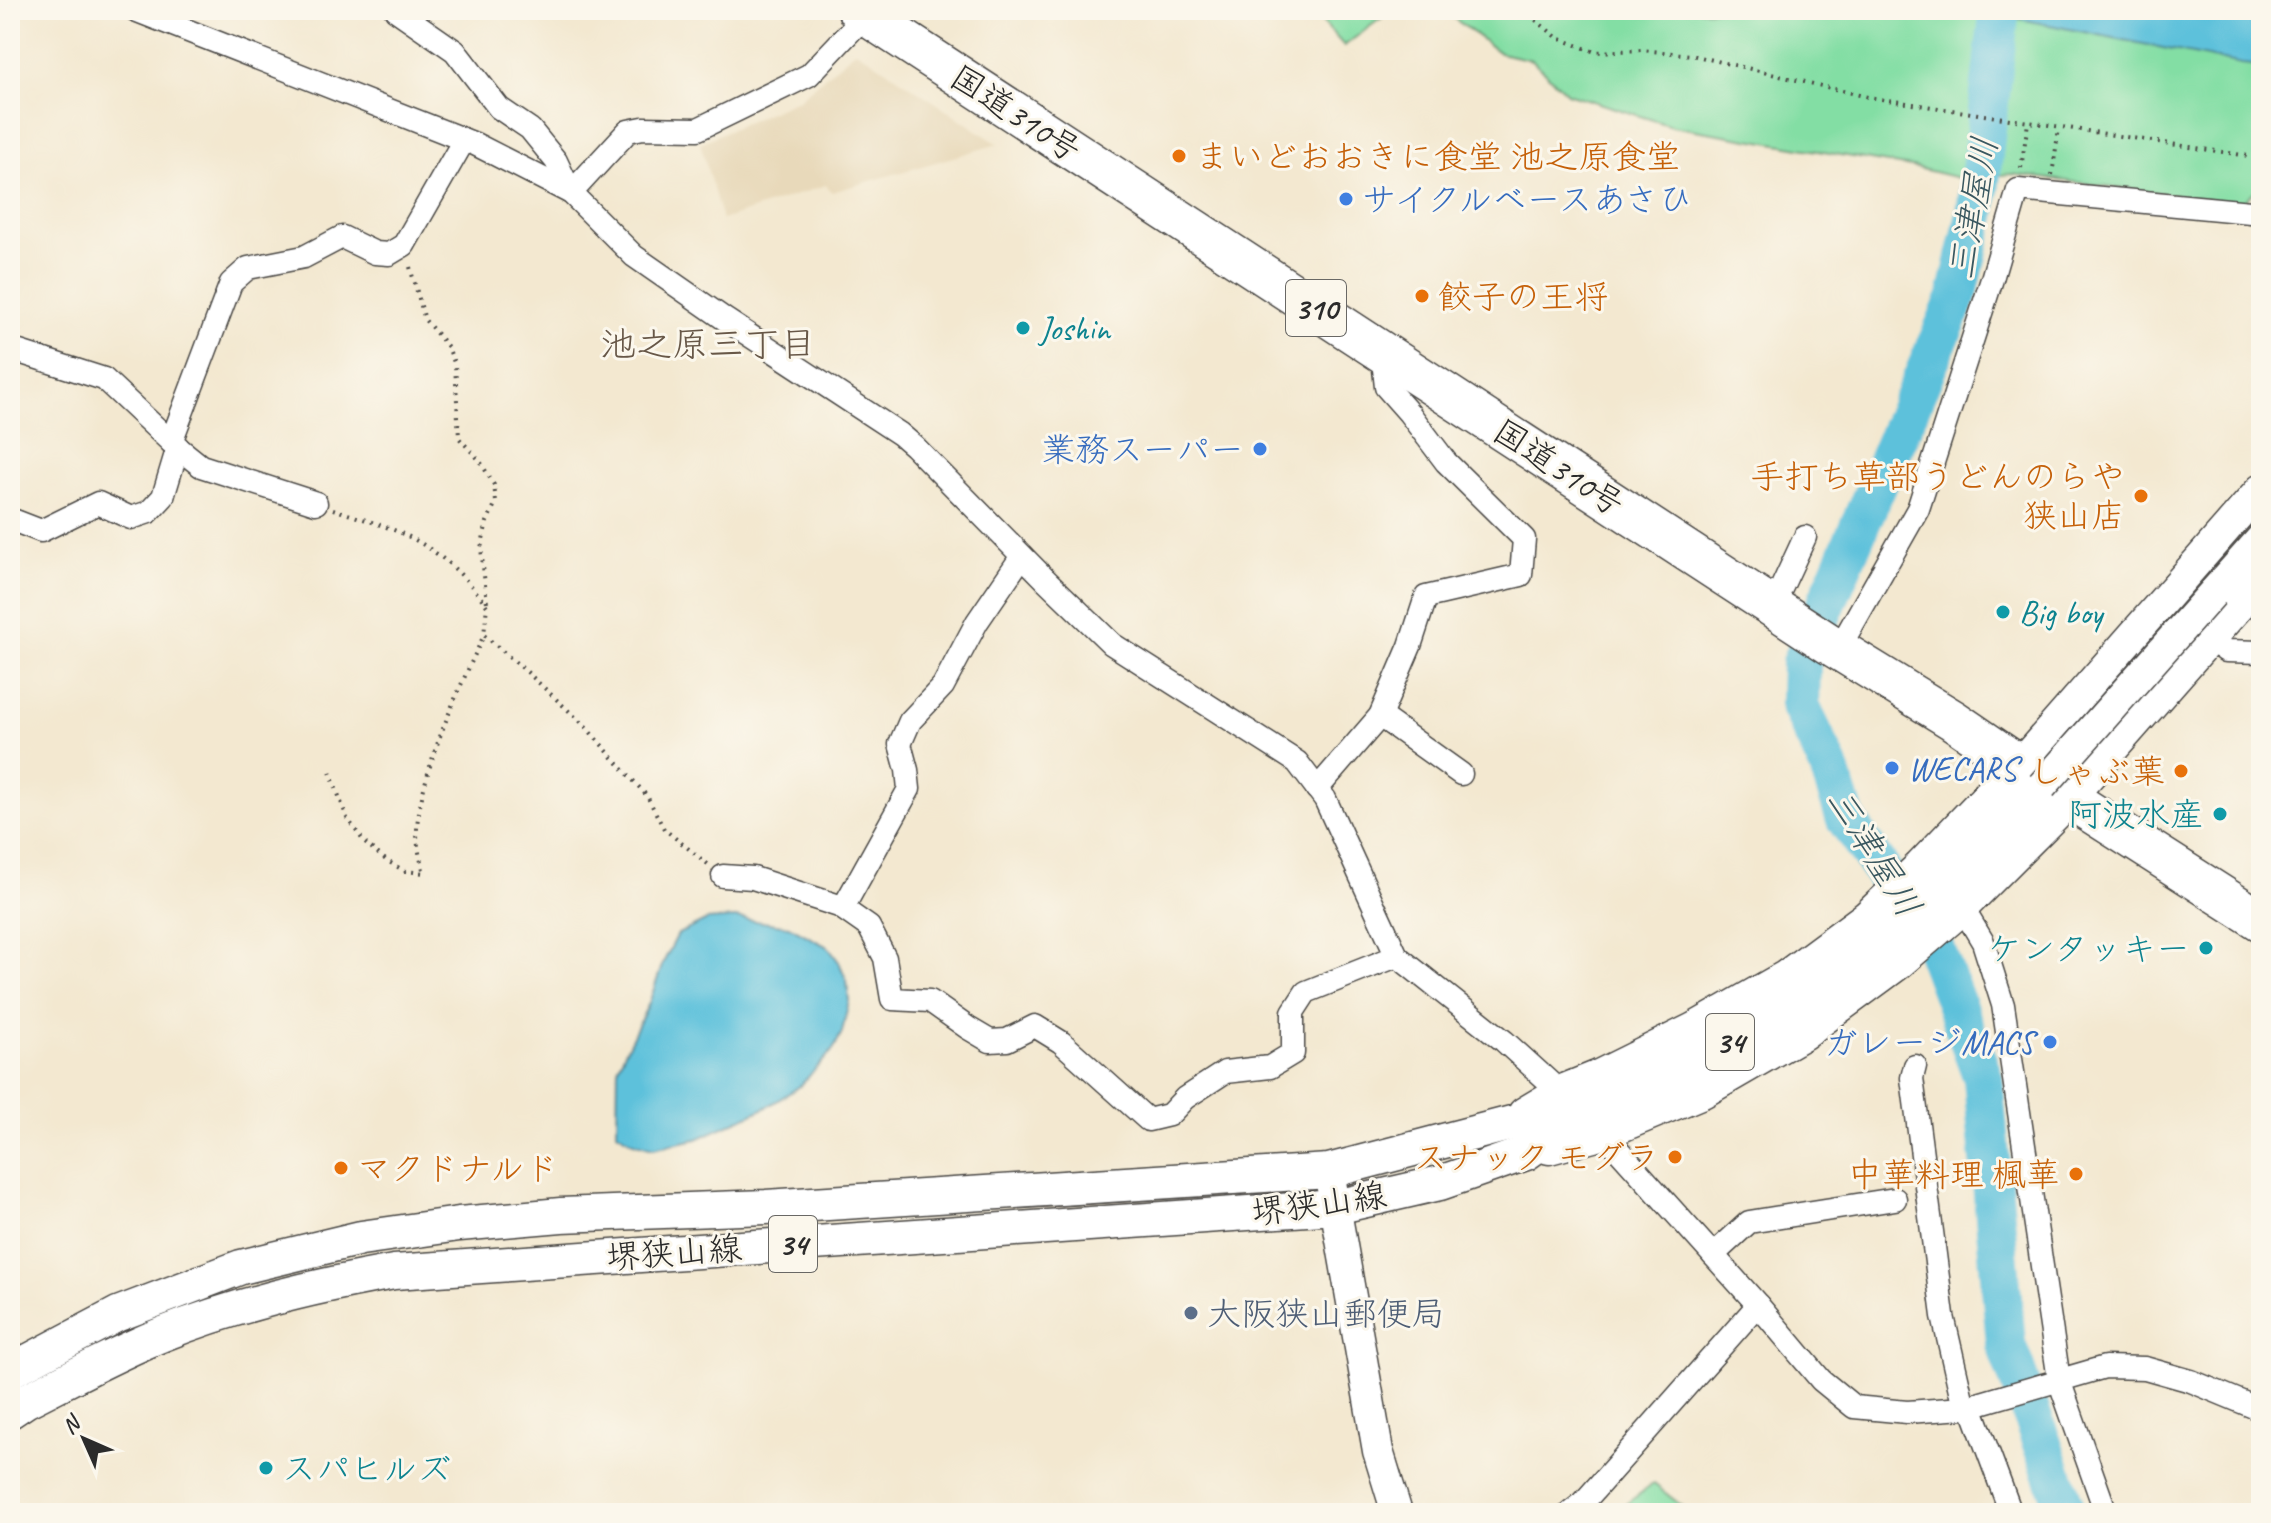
<svg xmlns="http://www.w3.org/2000/svg" width="2271" height="1523" font-family="Caveat,'Klee One',sans-serif">
<rect width="100%" height="100%" fill="#fbf7ec"/>
<filter id="ink" filterUnits="userSpaceOnUse"><feTurbulence type="fractalNoise" baseFrequency=".0125" numOctaves="2"/><feDisplacementMap in="SourceGraphic" scale="16" xChannelSelector="R" yChannelSelector="G"/><feConvolveMatrix kernelMatrix="1 2 1 2 8 2 1 2 1" color-interpolation-filters="sRGB"/></filter>
<filter id="wash" filterUnits="userSpaceOnUse"><feTurbulence type="fractalNoise" baseFrequency=".006" numOctaves="4" result="noise"/><feDisplacementMap in="SourceGraphic" scale="32" xChannelSelector="R" yChannelSelector="G"/><feGaussianBlur stdDeviation="1.8" result="paint"/><feColorMatrix in="noise" values="0 0 0 0 0 0 0 0 0 0 0 0 0 0 0 0 0 1.4 0 .05"/><feComposite in="paint" operator="in"/></filter>
<g filter="url(#wash)">
<rect width="100%" height="100%" fill="#f3e8d0"/>
<polygon fill="#e8d9ba" points="856,50 998,144 832,192 826,185 722,220 700,143 799,99"/>
<g fill="#83dea4" stroke="#578468" stroke-width="2">
<polygon points="1312,10 1392,10 1344,46"/>
<polygon points="1443,10 2261,10 2261,186 2241,203 2011,174 1963,179 1917,168 1672,126 1567,93 1532,60 1500,53"/>
<polygon points="1654,1484 1691,1513 1614,1513 1653,1484"/>
</g>
<g fill="#5dc1db" stroke="#447683" stroke-width="2">
<polygon points="1976,10 2261,10 2261,66 2242,64"/>
<polygon points="735,918 789,926 828,947 839,962 847,981 849,1001 842,1032 833,1050 800,1086 767,1107 697,1139 653,1148 633,1142 617,1132 618,1066 649,1003 663,963 678,934 707,920"/>
</g>
<g fill="none" stroke-linecap="round" stroke-linejoin="round">
<polyline stroke="#5dc1db" stroke-width="40" points="1999,16 1976,215 1957,297 1801,663 1800,706 1828,765 1846,819 1935,948 1983,1078 2006,1344 2067,1513"/>
</g>
</g>
<g filter="url(#ink)">
<g fill="none" stroke-linecap="round" stroke-linejoin="round">
<g stroke="#494744" stroke-width="25">
<g id="street">
<polyline points="135,10 475,144 571,193 634,256 726,320 900,434 914,446 1045,579 1112,644 1297,762 1325,799 1397,956 1504,1041 1568,1099"/>
<polyline points="396,10 455,51 499,108 530,129 556,161 571,193"/>
<polyline points="571,193 628,131 643,128 698,129 809,75 866,15"/>
<polyline points="10,349 104,379 171,442 201,466 316,503"/>
<polyline points="171,442 231,283 248,268 304,257 342,237 375,253 389,254 404,245 464,140"/>
<polyline points="10,519 41,531 98,503 131,518 149,512 163,497 178,447"/>
<polyline points="1773,606 1805,537"/>
<polyline points="2209,639 2226,651 2261,652"/>
<polyline points="1838,650 1918,509 1992,279 2018,190 2261,213"/>
<polyline points="1380,716 1461,774"/>
<polyline points="1317,789 1380,716 1410,646 1426,597 1521,575 1524,539 1446,462 1409,413 1386,387 1382,351"/>
<polyline points="723,876 753,878 839,906 869,927 885,958 892,999 930,1001 968,1028 990,1041 1007,1040 1035,1026 1061,1042 1148,1120 1169,1115 1185,1098 1225,1072 1270,1067 1293,1053 1293,1012 1306,992 1397,956"/>
<polyline points="1962,907 1983,942 2003,1005 2059,1380 2106,1513"/>
<polyline points="843,908 909,789 907,770 900,744 910,721 943,686 977,622 1022,556"/>
<polyline points="1915,1066 1912,1078 1943,1316 1964,1408"/>
<polyline points="1596,1125 1758,1305 1821,1380 1854,1407 1907,1412 1964,1408 2105,1367 2145,1368 2191,1381 2261,1410"/>
<polyline points="1713,1255 1749,1222 1895,1199"/>
<polyline points="1971,1406 2011,1513"/>
<polyline points="1570,1513 1583,1503 1758,1305"/>
</g>
</g>
<g stroke="#494744" stroke-width="33">
<g id="secondary">
<polyline points="2213,593 2261,539"/>
<polyline points="2019,765 2261,489"/>
<polyline points="2069,799 2261,581"/>
<polyline points="1329,1171 1378,1451 1397,1513"/>
</g>
</g>
<g stroke="#494744" stroke-width="37">
<g id="primary">
<polyline points="1525,1114 1560,1093 1597,1078 1694,1030 1787,977 1867,918 1921,867 2019,765"/>
<polyline points="1549,1147 1604,1132 1702,1091 1802,1033 1897,963 1953,915 2069,799"/>
<polyline points="10,1371 118,1314 241,1267 361,1238 459,1224 561,1215 766,1207 1329,1171 1512,1123 1575,1114"/>
<path d="M10,1411L25,1401C71,1378 116,1353 163,1334C237,1304 315,1286 394,1272L1336,1207L1440,1183L1526,1153L1583,1112L1711,1052L1783,1014L1833,980L1923,904L2042,786"/>
</g>
</g>
<g stroke="#494744" stroke-width="43">
<polyline id="highway" points="858,10 1831,645 1953,720 2045,783 2261,921"/>
</g>
<g stroke="#494744" stroke-width="4" stroke-dasharray="2 6" stroke-linecap="butt">
<polyline points="1523,10 1558,38 1595,52 1642,50 1692,55 1868,97 2261,158"/>
<polyline points="2021,168 2028,123"/>
<polyline points="2052,175 2059,128"/>
<polyline points="410,267 425,320 448,347 455,365 459,438 480,461 494,485 496,502 487,522 481,548 487,603"/>
<path d="M333,509C356,517 381,524 403,534C437,549 466,576 487,606L484,635L527,672L584,725L647,796L664,829L709,865"/>
<path d="M330,772L347,818L365,843L387,861L405,871L424,873C419,856 415,836 418,818C428,754 457,693 484,635"/>
</g>
<use href="#street" stroke="#fff" stroke-width="22"/>
<use href="#secondary" stroke="#fff" stroke-width="30"/>
<use href="#primary" stroke="#fff" stroke-width="34"/>
<use href="#highway" stroke="#fff" stroke-width="40"/>
<g stroke="#494744" stroke-width="33" stroke-linecap="butt">
<polyline id="secondary-bridge" points="2042,786 2213,593"/>
</g>
<use href="#secondary-bridge" stroke="#fff" stroke-width="30"/>
</g>
</g>
<g fill="#e8710a" stroke="#fbf7ec" stroke-width="3">
<circle cx="1179" cy="156" r="8"/>
<circle cx="1422" cy="296" r="8"/>
<circle cx="2141" cy="496" r="8"/>
<circle cx="2181" cy="771" r="8"/>
<circle cx="1675" cy="1157" r="8"/>
<circle cx="341" cy="1168" r="8"/>
<circle cx="2076" cy="1174" r="8"/>
</g>
<g fill="#3f7fe0" stroke="#fbf7ec" stroke-width="3">
<circle cx="1346" cy="199" r="8"/>
<circle cx="1260" cy="449" r="8"/>
<circle cx="1892" cy="768" r="8"/>
<circle cx="2050" cy="1042" r="8"/>
</g>
<g fill="#0f9aa8" stroke="#fbf7ec" stroke-width="3">
<circle cx="1023" cy="328" r="8"/>
<circle cx="2003" cy="612" r="8"/>
<circle cx="2220" cy="814" r="8"/>
<circle cx="2206" cy="948" r="8"/>
<circle cx="266" cy="1468" r="8"/>
</g>
<circle fill="#5c6f8a" stroke="#fbf7ec" stroke-width="3" cx="1191" cy="1313" r="8"/>
<g text-anchor="middle" stroke-width="6" stroke-linejoin="round" paint-order="stroke">
<g fill="#fbf7ec" stroke="#696865" stroke-width="2">
<rect x="1286" y="280" width="60" height="56" rx="6"/>
<rect x="1706" y="1014" width="48" height="56" rx="6"/>
<rect x="769" y="1216" width="48" height="56" rx="6"/>
</g>
<g font-size="32" font-weight="bold" fill="#2b2b2b">
<text x="1316" y="319">310</text>
<text x="1730" y="1053">34</text>
<text x="793" y="1255">34</text>
</g>
<g font-size="34" fill="#2b2b2b" stroke="#fbf7ec">
<text transform="translate(1016 113) rotate(33)" y="12">国道310号</text>
<text transform="translate(1559 467) rotate(33)" y="12">国道310号</text>
<text transform="translate(1319 1203) rotate(-8)" y="12">堺狭山線</text>
<text transform="translate(674 1252) rotate(-4)" y="12">堺狭山線</text>
</g>
<g font-size="34" fill="#c56008" stroke="#fbf7ec" text-anchor="end">
<text x="1195" y="168" text-anchor="start">まいどおおきに食堂 池之原食堂</text>
<text x="1438" y="308" text-anchor="start">餃子の王将</text>
<text x="2125" y="488">手打ち草部うどんのらや<tspan x="2125" dy="39">狭山店</tspan></text>
<text x="2165" y="783">しゃぶ葉</text>
<text x="1659" y="1169">スナック モグラ</text>
<text x="357" y="1180" text-anchor="start">マクドナルド</text>
<text x="2060" y="1186">中華料理 楓華</text>
</g>
<g font-size="34" fill="#366cbe" stroke="#fbf7ec" text-anchor="start">
<text x="1362" y="211">サイクルベースあさひ</text>
<text x="1244" y="461" text-anchor="end">業務スーパー</text>
<text x="1908" y="780">WECARS</text>
<text x="2034" y="1054" text-anchor="end">ガレージMACS</text>
</g>
<g font-size="34" fill="#0d838f" stroke="#fbf7ec" text-anchor="start">
<text x="1039" y="340">Joshin</text>
<text x="2019" y="624">Big boy</text>
<text x="2204" y="826" text-anchor="end">阿波水産</text>
<text x="2190" y="960" text-anchor="end">ケンタッキー</text>
<text x="282" y="1480">スパヒルズ</text>
</g>
<g font-size="34" fill="#4e5e75" stroke="#fbf7ec" text-anchor="start">
<text x="1207" y="1325">大阪狭山郵便局</text>
</g>
<g font-size="36" font-style="italic" fill="#3a5860" stroke="#fbf7ec">
<text transform="translate(1972 208) rotate(-80)" y="13">三津屋川</text>
<text transform="translate(1875 852) rotate(58)" y="13">三津屋川</text>
</g>
<g font-size="36" fill="#685848" stroke="#fbf7ec">
<text x="708" y="356">池之原三丁目</text>
</g>
</g>
<rect width="2271" height="1523" fill="none" stroke="#fbf7ec" stroke-width="40"/>
<g transform="translate(84 1439) rotate(315)" stroke="#fbf7ec" stroke-width="6" paint-order="stroke">
<path d="M0-6L14 30L0 20L-14 30Z" fill="#2b2b2b"/>
<text y="-12" font-size="22" font-weight="bold" text-anchor="middle" fill="#2b2b2b">N</text>
</g>
</svg>
